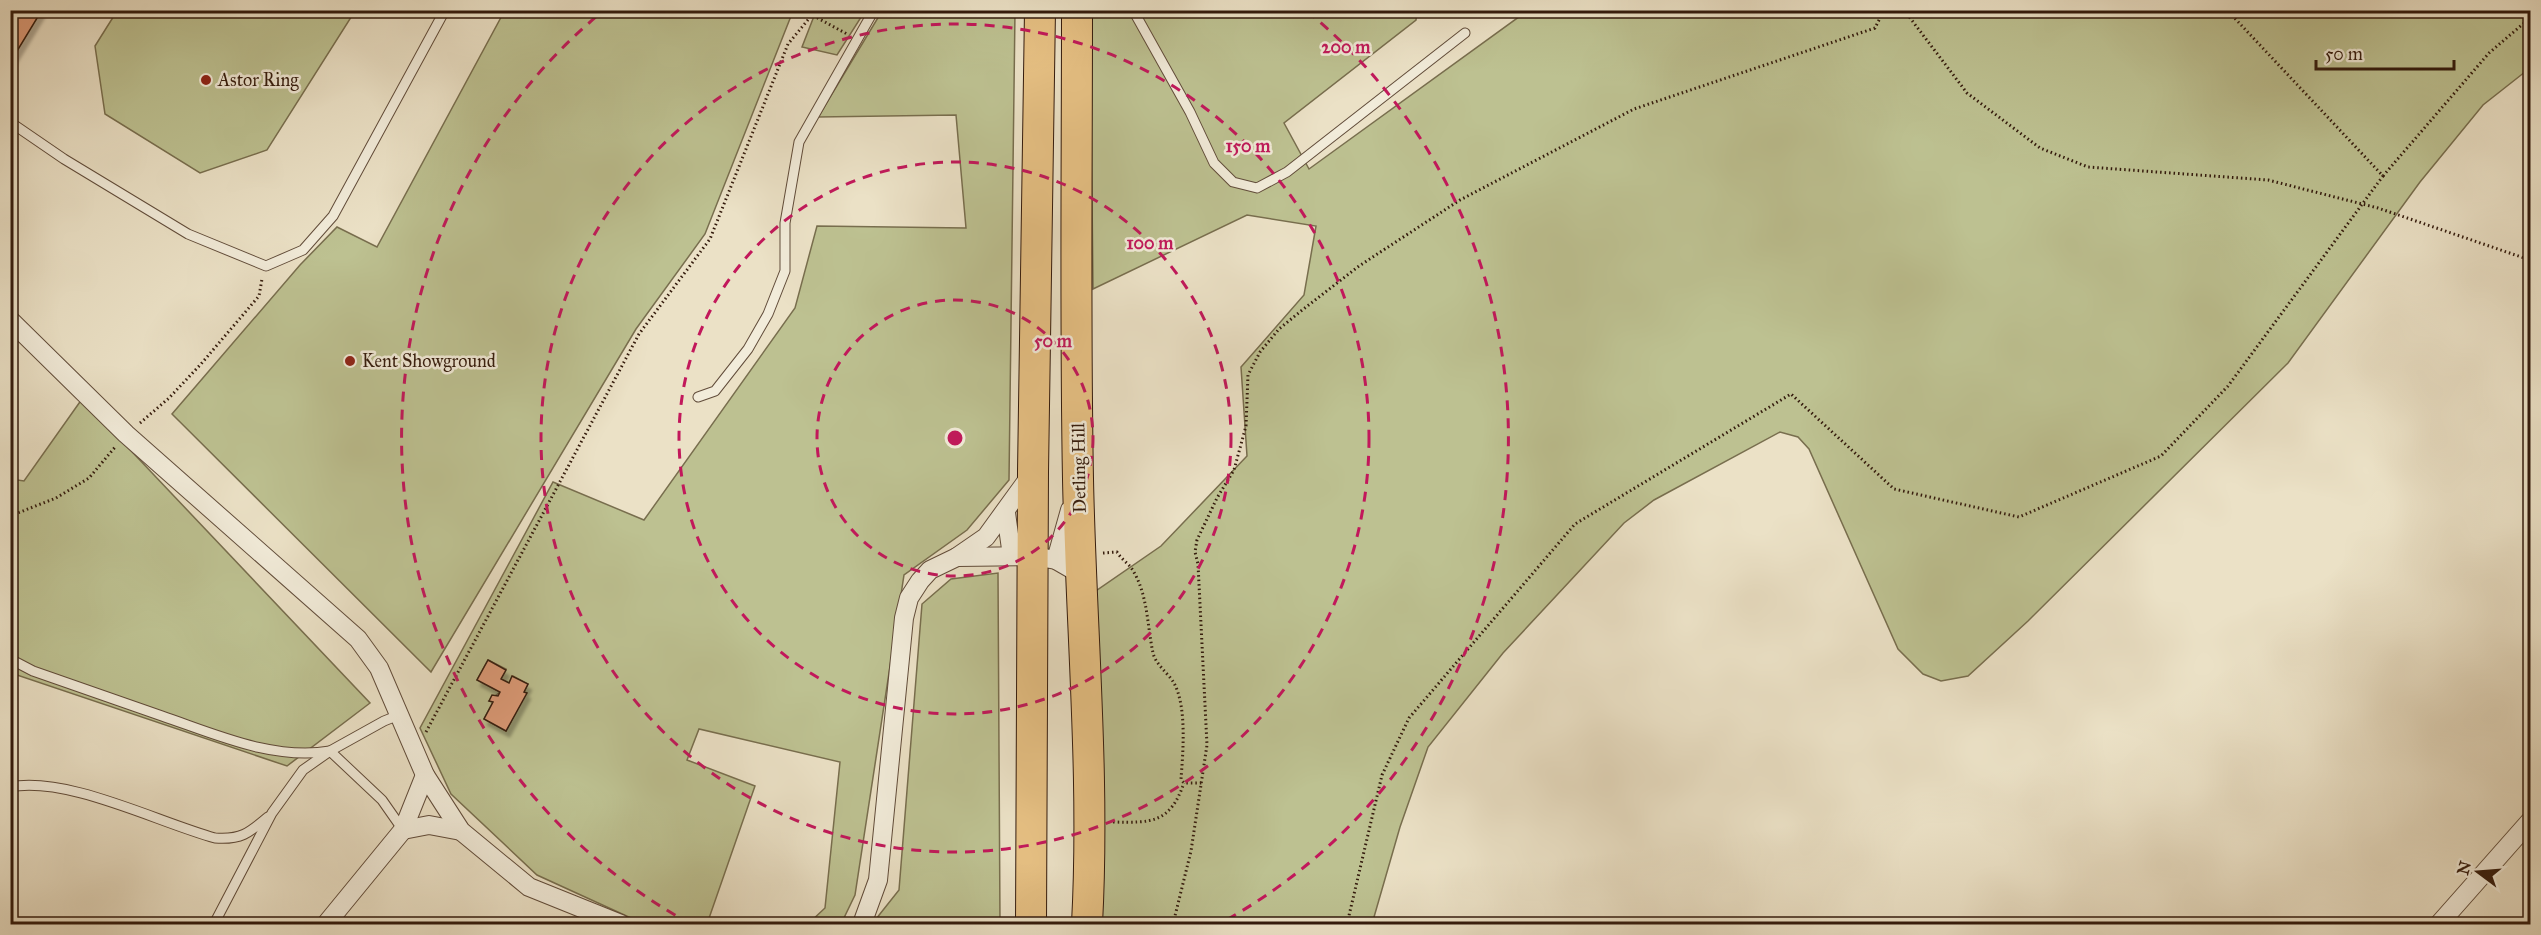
<svg xmlns="http://www.w3.org/2000/svg" width="2541" height="935" font-family="'IM FELL Great Primer',serif">
<defs>
<filter id="shadow"><feDropShadow dx="3.5" dy="6" stdDeviation="1.5" flood-color="#0004"/></filter>
</defs>
<rect width="100%" height="100%" fill="#ebe1c6"/>
<filter id="stains"><feTurbulence type="fractalNoise" baseFrequency=".00333" numOctaves="4"/><feColorMatrix values="0 0 0 0 .2 0 0 0 0 .09 0 0 0 0 .02 0 0 0 .5 -.17"/></filter>
<radialGradient id="worn" r=".72"><stop offset=".6" stop-color="#630" stop-opacity="0"/><stop offset="1" stop-color="#630" stop-opacity=".3"/></radialGradient>
<g fill="#bdc191" stroke="#786e4e" stroke-width="1.5" fill-rule="evenodd">
<polygon points="505,10 793,11 705,234 636,329 431,672 172,414 300,265 337,227 377,247"/>
<polygon points="117,11 117,10 355,11 267,150 200,173 105,114 95,46"/>
<polygon points="816,11 865,11 837,55 802,47"/>
<path d="M882,11H1015L1009,480L967,530L904,575L855,895L841,924H808L825,908L840,762L699,729L687,760L755,786L707,924H644L537,875L451,794L420,728L553,482L644,520L795,308L817,226L966,228L956,115L818,117ZM488,660L506,669L501,679L509,683L513,676L528,684L524,692L526,693L506,731L484,719L493,702L489,701L500,692L477,680Z"/>
<polygon points="1090,11 1417,11 1416,20 1284,123 1309,169 1527,11 2530,11 2530,68 2483,105 2420,182 2288,363 2028,621 1968,676 1941,681 1923,674 1898,649 1809,449 1798,437 1780,432 1654,500 1624,523 1503,653 1428,747 1400,827 1372,924 1096,924 1093,593 1161,546 1247,456 1241,367 1304,295 1316,226 1247,215 1093,289"/>
<polygon points="82,399 370,703 287,766 11,673 11,479 24,481"/>
<polygon points="998,573 1000,924 872,924 899,890 922,604 951,579"/>
</g>
<g fill="#de9b78" stroke="#331a0c" stroke-width="1.5" filter="url(#shadow)">
<polygon points="10,10 42,10 11,61 10,61"/>
<polygon points="488,660 506,670 501,679 509,683 512,676 528,684 524,692 527,693 506,731 484,719 493,702 489,701 492,695 498,696 500,692 477,680"/>
</g>
<g fill="none" stroke-linecap="round" stroke-linejoin="round">
<g stroke="#614c3a" stroke-width="11">
<g id="service">
<polyline points="1133,10 1190,112 1214,163 1233,182 1257,188 1287,172 1465,33"/>
<polyline points="10,122 64,159 188,234 266,266 303,250 333,216 445,10"/>
<polyline points="698,397 715,391 748,349 768,314 785,271 785,223 799,142 874,10"/>
<path d="M10,659L33,671C76,686 119,701 162,716C215,734 274,761 330,751L382,800L403,830"/>
<path d="M10,787C68,776 157,822 215,838C241,840 249,833 268,817"/>
<polyline points="214,924 272,813 303,770 330,751 384,721 399,715"/>
</g>
</g>
<g stroke="#614c3a" stroke-width="20">
<g id="minor">
<polyline points="10,320 126,434 358,639 379,668 425,775 461,831 529,887 621,924"/>
<polyline points="1006,513 1012,556"/>
<polyline points="957,557 986,537 1031,475"/>
<polyline points="1056,560 1070,510"/>
<polyline points="403,830 429,825 461,831"/>
<polyline points="326,924 403,830 425,775"/>
<polyline points="862,924 878,880 904,618 909,598 920,581 930,570 957,557 1033,556 1056,560 1082,575"/>
<polyline points="2439,924 2530,821"/>
</g>
</g>
<g stroke="#331a0c" stroke-width="32">
<g id="trunk">
<path d="M1077,10C1077,167 1075,323 1078,479C1081,628 1095,776 1087,924"/>
<polyline points="1031,924 1033,472 1040,10"/>
</g>
</g>
<g stroke="#331a0c" stroke-width="3" stroke-dasharray="1.5 3" stroke-linecap="butt">
<polyline points="1611,10 1621,13 1624,10"/>
<polyline points="1904,10 1967,93 2040,148 2088,167 2268,180 2378,208 2530,260"/>
<polyline points="2383,176 2489,53 2530,18"/>
<polyline points="140,423 169,398 201,364 259,296 262,279"/>
<polyline points="10,516 56,498 89,478 116,446"/>
<path d="M1103,553L1117,552C1121,559 1128,563 1132,569C1148,594 1147,625 1153,653C1156,665 1168,673 1174,683C1187,707 1183,752 1181,779L1184,783H1202"/>
<polyline points="426,732 639,334 710,239 788,44 812,15 847,34"/>
<path d="M1113,822C1152,823 1170,823 1184,783"/>
<polyline points="1173,924 1191,851 1207,745 1198,564 1195,552 1197,540 1217,498 1234,470 1246,426 1248,375 1260,352 1279,329 1301,311 1359,266 1460,200 1634,109 1875,28 1884,10"/>
<polyline points="1347,924 1382,775 1409,718 1575,524 1791,394 1894,489 2019,517 2161,456 2228,386 2383,176 2227,10"/>
</g>
<use href="#service" stroke="#f2ecda" stroke-width="9"/>
<use href="#minor" stroke="#f2ecda" stroke-width="18"/>
<use href="#trunk" stroke="#e6c083" stroke-width="30"/>
</g>
<g fill="none" stroke="#c2185b" stroke-width="3" stroke-dasharray="10 8">
<circle cx="955" cy="438" r="138"/>
<circle cx="955" cy="438" r="276"/>
<circle cx="955" cy="438" r="414"/>
<path d="M691 924A553 553 0 0 1 603 11M1307 11A553 553 0 0 1 1219 924"/>
</g>
<g fill="#8f2418" stroke="#f2ecda" stroke-width="2">
<circle cx="206" cy="80" r="6"/>
<circle cx="350" cy="361" r="6"/>
</g>
<g text-anchor="middle" stroke-width="5" stroke-linejoin="round" paint-order="stroke">
<g font-size="18" fill="#331a0c" stroke="#f2ecda" text-anchor="start">
<text x="218" y="86">Astor Ring</text>
<text x="362" y="367">Kent Showground</text>
</g>
<g font-size="18" fill="#331a0c" stroke="#f2ecda">
<text transform="translate(1079 468) rotate(-91)" y="6">Detling Hill</text>
</g>
</g>
<circle cx="955" cy="438" r="9" fill="#c2185b" stroke="#f2ecda" stroke-width="3"/>
<g font-size="18" text-anchor="middle" font-weight="bold" fill="#c2185b" stroke="#f2ecda" stroke-width="5" stroke-linejoin="round" paint-order="stroke">
<text x="1346" y="53">200 m</text>
<text x="1248" y="152">150 m</text>
<text x="1150" y="249">100 m</text>
<text x="1053" y="347">50 m</text>
</g>
<rect width="2541" height="935" fill="none" stroke="#ebe1c6" stroke-width="36"/>
<rect x="12" y="12" width="2517" height="911" fill="none" stroke="#331a0c" stroke-width="3"/>
<rect x="18" y="18" width="2505" height="899" fill="none" stroke="#331a0c" stroke-width="1.5"/>
<g transform="translate(2478 872) rotate(286)" stroke="#f2ecda" stroke-width="4.5" paint-order="stroke">
<path d="M0-4.5L10 22L0 15L-10 22Z" fill="#331a0c"/>
<text y="-9" font-size="16" font-weight="bold" text-anchor="middle" fill="#331a0c">N</text>
</g>
<path d="M2316 60v9h138v-9" fill="none" stroke="#331a0c" stroke-width="3"/>
<text x="2325" y="60" font-size="18" fill="#331a0c" stroke="#f2ecda" stroke-width="4.5" paint-order="stroke">50 m</text>
<rect width="100%" height="100%" filter="url(#stains)"/>
<rect width="100%" height="100%" fill="url(#worn)"/>
</svg>
